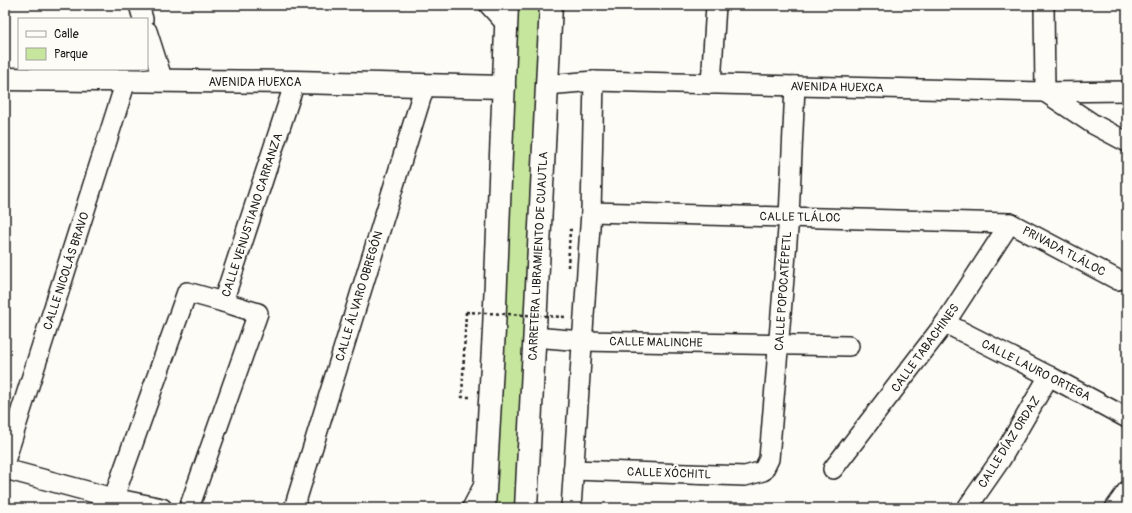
<svg xmlns="http://www.w3.org/2000/svg" width="1132" height="513" font-family="Pangolin,sans-serif">
<rect width="100%" height="100%" fill="#fdfcf7"/>
<filter id="ink" filterUnits="userSpaceOnUse"><feTurbulence type="fractalNoise" baseFrequency=".025" numOctaves="2"/><feDisplacementMap in="SourceGraphic" scale="8" xChannelSelector="R" yChannelSelector="G"/><feConvolveMatrix kernelMatrix="1 2 1 2 8 2 1 2 1" color-interpolation-filters="sRGB"/></filter>
<g filter="url(#ink)">
<polygon fill="#c6e69e" stroke="#71815d" points="506,5 551,5 526,508 484,508"/>
<g fill="none" stroke-linecap="round" stroke-linejoin="round">
<g stroke="#1c1c1c" stroke-width="22">
<g id="minor">
<polyline points="139,5 143,19"/>
<polyline points="489,5 507,25"/>
<polyline points="1044,5 1045,92 1093,124 1127,142"/>
<polyline points="147,31 163,81"/>
<polyline points="711,84 716,5"/>
<polyline points="547,85 594,81 1045,92 1127,91"/>
<polyline points="591,212 1010,223 1118,280"/>
<polyline points="223,302 295,82"/>
<polyline points="945,323 1049,376 1127,418"/>
<polyline points="534,337 582,341 849,346"/>
<polyline points="5,461 126,81"/>
<polyline points="5,469 113,498 162,508"/>
<polyline points="833,469 945,323 1010,223"/>
<polyline points="573,470 745,476 763,471 769,459 789,217 795,86"/>
<polyline points="110,508 187,292 223,302 258,313 189,508"/>
<polyline points="294,508 425,85"/>
<polyline points="472,508 485,483"/>
<polyline points="571,508 591,212 594,81"/>
<polyline points="967,508 1001,459 1049,376"/>
<polyline points="1115,508 1127,491"/>
</g>
</g>
<g stroke="#1c1c1c" stroke-width="25">
<polyline id="tertiary" points="5,79 295,82 504,87"/>
</g>
<g stroke="#1c1c1c" stroke-width="25">
<g id="trunk">
<polyline points="484,508 494,330 507,5"/>
<polyline points="526,508 551,5"/>
</g>
</g>
<g stroke="#1c1c1c" stroke-width="2.5" stroke-dasharray="3 3" stroke-linecap="butt">
<polyline points="568,267 570,230 573,230"/>
<polyline points="466,312 462,397 471,397"/>
</g>
<use href="#minor" stroke="#fdfcf7" stroke-width="19"/>
<use href="#tertiary" stroke="#fdfcf7" stroke-width="22"/>
<use href="#trunk" stroke="#fdfcf7" stroke-width="22"/>
<polyline stroke="#1c1c1c" stroke-width="2.5" stroke-dasharray="3 3" stroke-linecap="butt" points="466,312 565,317"/>
</g>
</g>
<g text-anchor="middle" stroke-width="4" stroke-linejoin="round" paint-order="stroke">
<g font-size="12" fill="#1c1c1c" stroke="#fdfcf7">
<text x="255" y="86">AVENIDA HUEXCA</text>
<text transform="translate(837 87) rotate(1)" y="4">AVENIDA HUEXCA</text>
<text transform="translate(252 215) rotate(-72)" y="4">CALLE VENUSTIANO CARRANZA</text>
<text transform="translate(800 217) rotate(1)" y="4">CALLE TLÁLOC</text>
<text transform="translate(1064 251) rotate(28)" y="4">PRIVADA TLÁLOC</text>
<text transform="translate(538 256) rotate(-87)" y="4">CARRETERA LIBRAMIENTO DE CUAUTLA</text>
<text transform="translate(66 271) rotate(-72)" y="4">CALLE NICOLÁS BRAVO</text>
<text transform="translate(783 291) rotate(-86)" y="4">CALLE POPOCATÉPETL</text>
<text transform="translate(359 296) rotate(-73)" y="4">CALLE ÁLVARO OBREGÓN</text>
<text transform="translate(656 342) rotate(1)" y="4">CALLE MALINCHE</text>
<text transform="translate(925 348) rotate(-54)" y="4">CALLE TABACHINES</text>
<text transform="translate(1036 370) rotate(27)" y="4">CALLE LAURO ORTEGA</text>
<text transform="translate(1009 442) rotate(-58)" y="4">CALLE DÍAZ ORDAZ</text>
<text transform="translate(669 473) rotate(2)" y="4">CALLE XÓCHITL</text>
</g>
</g>
<rect width="1132" height="513" fill="none" stroke="#fdfcf7" stroke-width="20"/>
<rect x="10" y="10" width="1112" height="493" fill="none" stroke="#1c1c1c" stroke-width="1.5" filter="url(#ink)"/>
<rect x="18" y="18" width="130" height="52" fill="#fdfcf7" stroke="#a3a29f"/>
<rect x="26" y="31" width="20" height="6" fill="#fdfcf7" stroke="#a3a29f"/>
<text x="54" y="38" font-size="12" fill="#1c1c1c">Calle</text>
<rect x="26" y="48" width="20" height="12" fill="#c6e69e" stroke="#a3a29f"/>
<text x="54" y="58" font-size="12" fill="#1c1c1c">Parque</text>
</svg>
